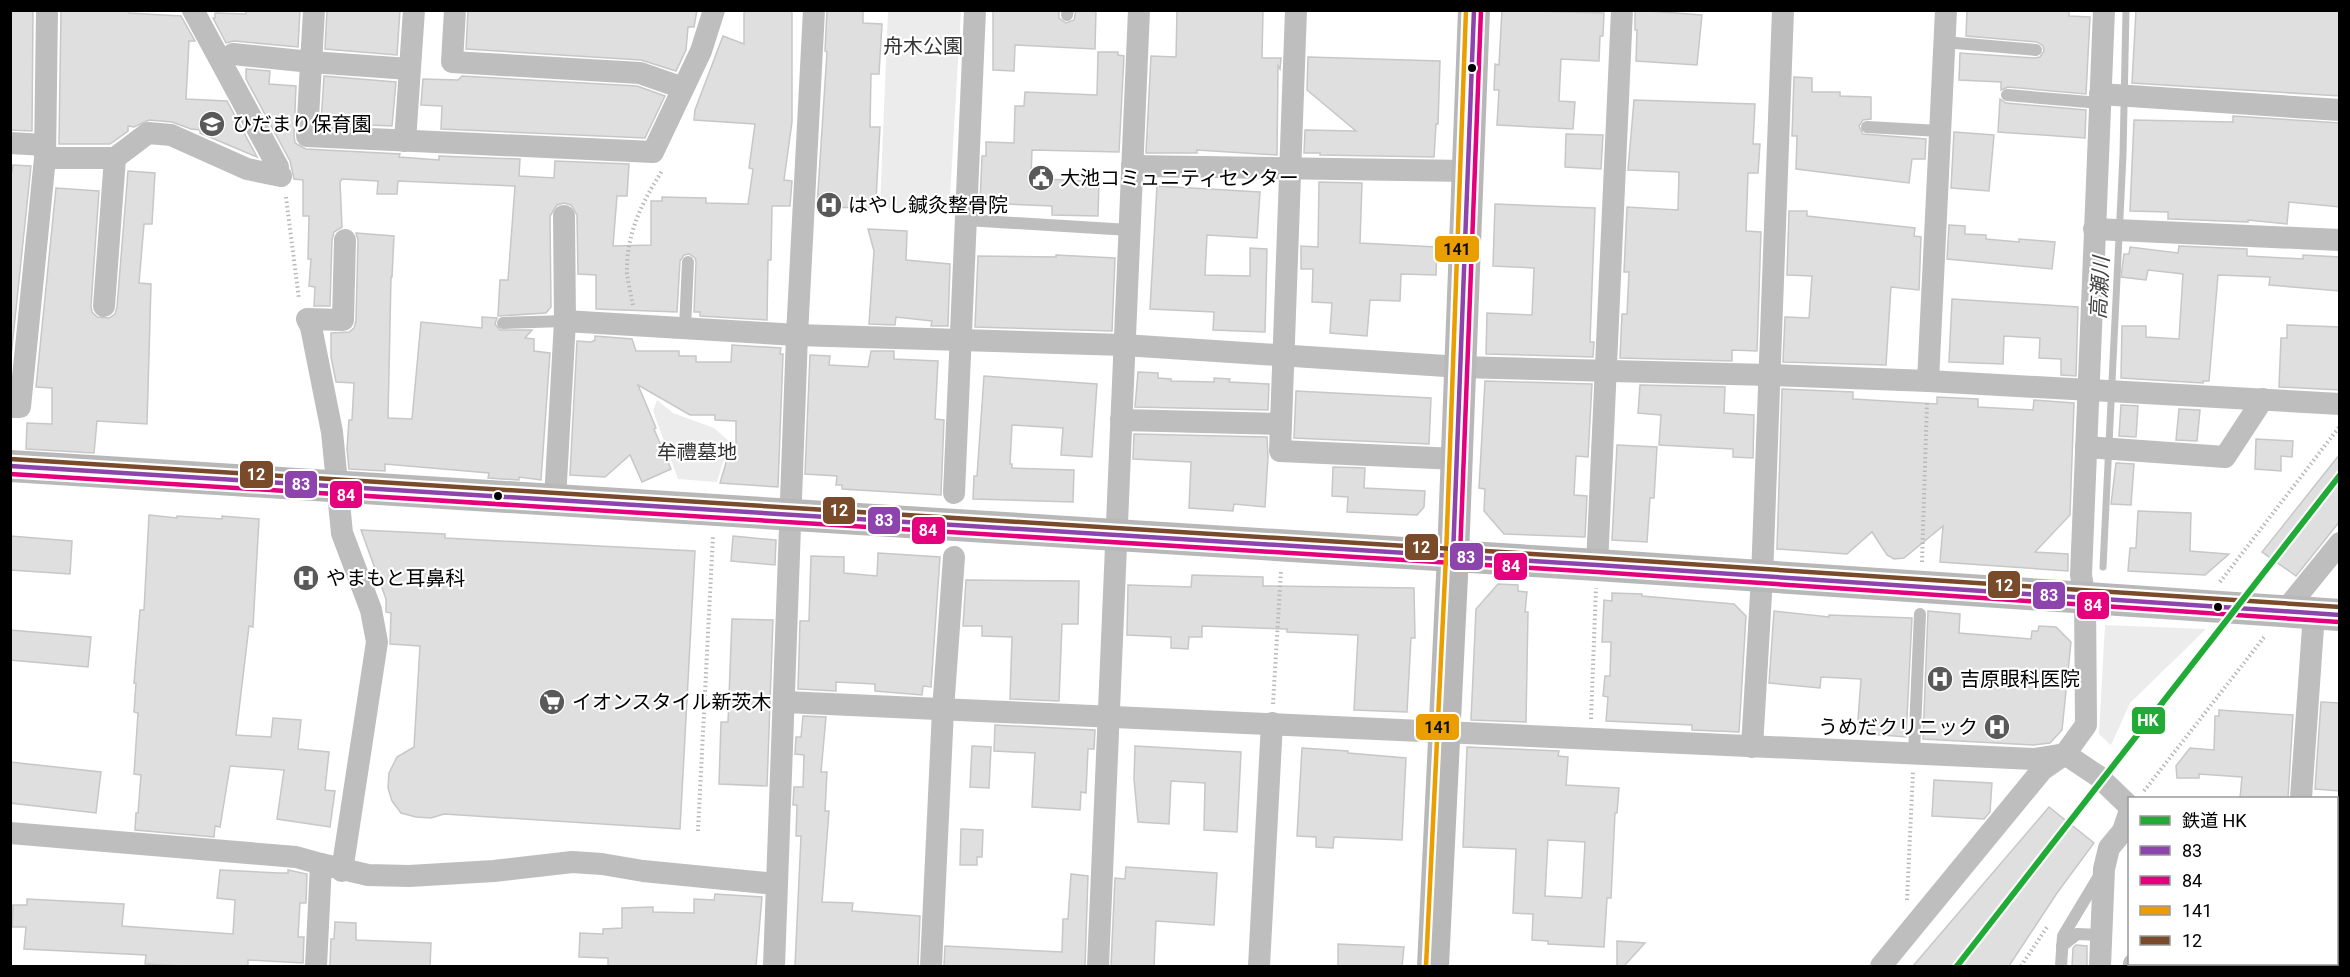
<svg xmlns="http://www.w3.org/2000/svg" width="2350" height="977" font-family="Roboto,'Noto Sans JP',sans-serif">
<rect width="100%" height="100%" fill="#fff"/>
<g fill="#ececec">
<polygon points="888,11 961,11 949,214 880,207"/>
<polygon points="657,400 673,413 714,428 734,446 723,462 717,482 678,479 653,411"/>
<polygon points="2105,625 2206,629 2130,703 2111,745 2099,734"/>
</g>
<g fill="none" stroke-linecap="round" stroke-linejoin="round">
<polyline stroke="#bfbfbf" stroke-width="7" points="2103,567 2123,155 2126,10"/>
</g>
<g fill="#dfdfdf" stroke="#c7c7c7" stroke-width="1.5" fill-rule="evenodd">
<polygon points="10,10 33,11 32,131 10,130"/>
<polygon points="61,10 129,10 129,13 181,16 195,41 189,41 186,99 227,101 257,157 200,133 200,130 191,129 172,122 149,120 134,127 128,126 128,131 110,144 59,144"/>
<polygon points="246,10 300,10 298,47 234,41 226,43 213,18 215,18 215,13 246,14"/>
<polygon points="327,10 400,10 397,55 325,49"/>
<polygon points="468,10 697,10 694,27 688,27 686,50 676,71 641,60 466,49"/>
<polygon points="744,10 792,10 792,122 784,180 792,181 790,206 772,206 771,260 768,260 767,320 700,316 700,312 694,312 696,262 695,258 689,254 684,255 680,261 677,312 596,309 596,275 578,274 577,215 571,205 564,203 557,205 550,216 551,307 546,313 498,316 500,280 508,280 515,186 398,181 397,194 377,194 378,181 342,179 340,182 342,227 334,232 332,240 330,306 314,306 315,287 309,286 311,259 308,259 309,216 303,216 303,180 294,179 290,161 246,79 246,69 270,71 269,84 296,86 294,136 295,143 306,149 400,154 399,157 439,160 439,156 520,159 519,176 554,178 555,161 629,164 627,196 617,196 613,246 651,245 651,201 662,201 662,197 706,198 706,203 748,204 753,169 749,168 755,124 694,120 695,110 723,36 744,44"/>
<polygon points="827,10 863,10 863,23 882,24 879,74 871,74 870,127 880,127 876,199 870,199 869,208 817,207 827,52 825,51"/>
<polygon points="993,10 1059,10 1059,18 1066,23 1074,20 1076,10 1096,10 1095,49 1015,45 1014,71 993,70"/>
<polygon points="1177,10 1263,10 1262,58 1281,58 1280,69 1278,66 1277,155 1197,150 1197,153 1146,153 1151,56 1176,57"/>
<polygon points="1502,10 1604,13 1603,36 1600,36 1599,61 1561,59 1559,101 1575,102 1573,129 1497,125 1499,90 1494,90 1495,64 1499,65"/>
<polygon points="1635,10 1702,15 1697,65 1636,61 1637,30 1635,30"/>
<polygon points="1967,10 2069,10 2069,16 2090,17 2086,94 2008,87 2001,90 2001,82 1959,80 1960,53 2035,58 2040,57 2044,51 2043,46 2037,42 1966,36"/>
<polygon points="2136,10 2340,10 2340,96 2132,83"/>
<polygon points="1098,52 1118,52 1118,55 1124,56 1119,152 1032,150 1031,178 1099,182 1098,216 1052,215 1052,206 980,203 982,156 986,156 986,142 1014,143 1015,106 1024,106 1025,92 1097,95"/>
<polygon points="1308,57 1440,61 1438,124 1436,124 1434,157 1320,155 1320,153 1304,153 1305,130 1356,131 1307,90"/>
<polygon points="324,76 396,82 392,126 321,123"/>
<polygon points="462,76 637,86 665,96 645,138 441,129 442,106 421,105 423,79 458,80"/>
<polygon points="1794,77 1812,78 1812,92 1840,92 1840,96 1871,97 1871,119 1863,120 1859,126 1863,134 1926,139 1925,159 1912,159 1909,183 1796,169 1797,136 1792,136"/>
<polygon points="2000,99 2006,103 2086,110 2085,138 1998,132"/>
<polygon points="1634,100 1755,104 1753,144 1760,144 1758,173 1748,173 1746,231 1761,232 1757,351 1732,350 1732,361 1620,358 1622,314 1627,314 1629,272 1624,272 1627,207 1678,210 1679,172 1628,170"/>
<polygon points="2233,116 2340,123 2340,207 2289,202 2287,224 2248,220 2248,222 2171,219 2168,219 2168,212 2130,211 2134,120 2233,122"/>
<polygon points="1954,132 1994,135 1989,191 1951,188"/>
<polygon points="1566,134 1603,135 1601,169 1565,167"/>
<polygon points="13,165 31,166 10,366 10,172 12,172"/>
<polygon points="128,171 155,173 152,224 144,224 139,283 151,284 147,424 97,421 94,453 26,449 27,423 52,424 52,388 36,387 56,188 99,191 91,306 92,312 97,317 109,318 115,314 117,307"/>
<polygon points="1319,182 1362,183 1360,243 1437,247 1436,275 1401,274 1400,301 1370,300 1367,336 1330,333 1332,303 1312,302 1313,269 1301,269 1301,246 1318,247"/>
<polygon points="1157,186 1260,192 1257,238 1207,235 1205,275 1250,276 1250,248 1267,249 1265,332 1213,330 1214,312 1150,309"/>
<polygon points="1495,204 1595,208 1590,342 1594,342 1593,357 1486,354 1487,313 1532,315 1534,268 1493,266"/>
<polygon points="1789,211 1807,211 1807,216 1915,228 1914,236 1921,237 1919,290 1891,287 1886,365 1783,362 1785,317 1809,318 1812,276 1787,275"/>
<polygon points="1949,225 1965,226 1965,234 1986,235 1986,239 2019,242 2019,239 2055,242 2052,269 1947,259"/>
<polygon points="868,229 907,231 906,260 950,264 948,326 931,326 932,321 896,317 895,325 869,324 874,251"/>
<polygon points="356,233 394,236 392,277 391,277 388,418 412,419 421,322 482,328 482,317 497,318 495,324 500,330 532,330 525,338 534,339 534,351 550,353 541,480 519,477 519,480 488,478 489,473 385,464 385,471 349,469 347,449 349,420 352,420 354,383 336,382 331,357 331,333 349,332 354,328 356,321 358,240"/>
<polygon points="2179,246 2247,249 2247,256 2303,259 2303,255 2340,257 2340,291 2269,285 2270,277 2218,275 2209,381 2203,381 2203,383 2121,378 2122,326 2146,326 2146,337 2179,339 2183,274 2148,270 2146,280 2121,277 2124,254 2129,254 2130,247 2178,253"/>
<polygon points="1056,255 1115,258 1112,331 975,327 978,256 1056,257"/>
<polygon points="1952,299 2078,307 2076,376 2061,375 2061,359 2039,358 2040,338 2004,336 2003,364 1949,362"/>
<polygon points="2287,325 2340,327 2340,390 2279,387 2281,338 2287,338"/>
<polygon points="595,336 632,339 636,351 679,351 679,356 696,356 696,362 731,362 732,345 781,348 780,354 783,354 778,487 720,483 727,459 736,448 736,421 715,420 715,415 690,415 638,385 656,428 654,429 671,469 642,482 630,455 605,477 570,475 577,341 591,342 595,340"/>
<polygon points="871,351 894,351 894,359 938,361 935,419 944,420 941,495 842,489 842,485 836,485 837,476 805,474 810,355 830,356 829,365 868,367"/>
<polygon points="1138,372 1158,373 1158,378 1171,379 1171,381 1214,382 1214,378 1230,379 1229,382 1269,384 1268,410 1135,407"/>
<polygon points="984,376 1097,384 1092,457 1061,455 1063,428 1012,425 1010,464 1012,464 1012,468 1074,470 1073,502 973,499 974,476 977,476"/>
<polygon points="1485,381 1592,384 1588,457 1576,456 1574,495 1587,496 1585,537 1504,534 1484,511 1485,489 1479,488"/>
<polygon points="1640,385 1725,387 1724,413 1754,415 1753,458 1733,457 1733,449 1659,445 1661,415 1638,413"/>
<polygon points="1782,389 1853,392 1853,399 1937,404 1937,397 1978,399 1978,407 2033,410 2034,400 2074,403 2070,515 2035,552 2068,554 2068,571 1940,562 1943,526 1904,558 1894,559 1887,555 1872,532 1847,554 1777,549"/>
<polygon points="1296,391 1431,398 1429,444 1294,438"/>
<polygon points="2121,405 2138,406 2136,437 2119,436"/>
<polygon points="2179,409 2200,410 2197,441 2176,440"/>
<polygon points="1134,434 1267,437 1268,457 1265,507 1234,504 1233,511 1189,508 1191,462 1133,459"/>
<polygon points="2256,439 2293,441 2292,457 2281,456 2281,471 2255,469"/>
<polygon points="1617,445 1657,447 1654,498 1650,498 1647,542 1612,540"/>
<polygon points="2340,454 2340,521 2296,576 2262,552"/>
<polygon points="2116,463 2134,464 2131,505 2111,504"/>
<polygon points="1333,467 1365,468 1364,488 1425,491 1424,507 1417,515 1347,512 1348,497 1332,496"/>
<polygon points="2138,511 2191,513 2190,551 2229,554 2205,575 2128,571 2130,548 2136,548"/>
<polygon points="149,515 177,518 177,516 222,519 222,516 259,519 253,627 249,626 236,735 271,737 273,718 301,720 298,749 329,752 325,790 335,791 330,827 277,819 284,770 230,766 220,827 215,826 214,837 135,830 136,813 138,813 141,775 134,774 138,713 134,712 136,683 134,683 140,610 144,610"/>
<polygon points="361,530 445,534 445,538 695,551 680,829 444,814 431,818 416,817 401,813 392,801 388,788 389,773 397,757 414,747 420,646 390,644 391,613 386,612 386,599"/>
<polygon points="10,536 72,541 70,574 10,570"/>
<polygon points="733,536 776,540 775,565 731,561"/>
<polygon points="878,553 940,557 931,687 923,686 922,695 875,691 875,684 836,682 836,691 798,689 800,621 809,621 811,556 844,557 844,573 877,576"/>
<polygon points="1192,575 1263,577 1263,586 1414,588 1415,638 1411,638 1407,712 1354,710 1358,635 1287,632 1287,629 1202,626 1202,637 1189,637 1188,649 1171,648 1171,637 1127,635 1128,585 1191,587"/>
<polygon points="966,580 1079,581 1078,624 1062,624 1059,701 1010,699 1012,637 982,636 982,626 963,626"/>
<polygon points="1498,584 1518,585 1518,591 1527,592 1525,612 1528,612 1526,722 1471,720 1476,609"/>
<polygon points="1612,593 1642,594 1642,596 1734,604 1746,616 1739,732 1692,730 1692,725 1606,721 1608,697 1603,696 1605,676 1610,676 1611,642 1602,642 1604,600 1612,601"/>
<polygon points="1774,611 1829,617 1829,615 1912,618 1906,737 1857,733 1861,679 1821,677 1820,688 1769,683"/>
<polygon points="1928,611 1960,614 1959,633 2031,639 2032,631 2038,631 2039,626 2056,627 2071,642 2062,730 2050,743 2033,745 1923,739"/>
<polygon points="732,619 773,620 767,786 719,784 721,722 728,722"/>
<polygon points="10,630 91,637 88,667 10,660"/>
<polygon points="2321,702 2340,703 2340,791 2315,789"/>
<polygon points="2219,710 2293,715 2288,798 2240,798 2242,777 2199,774 2199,778 2177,778 2176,766 2190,748 2214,750 2215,716 2219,716"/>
<polygon points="803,716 826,717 821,772 827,772 825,811 829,811 822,902 853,903 852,911 920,916 918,966 795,966 801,836 796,836 797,805 793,805 794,787 803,787 804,755 795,754 796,737 801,737"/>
<polygon points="995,725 1095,730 1094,749 1088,749 1086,793 1081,792 1080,810 1032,807 1035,753 994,751"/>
<polygon points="972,746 991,747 989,788 970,787"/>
<polygon points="1135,746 1241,752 1237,832 1204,830 1205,783 1171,781 1169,824 1138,822 1134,779"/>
<path d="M1467,747L1559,751L1558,756L1568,757L1566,785L1619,788L1617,813H1615L1611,898H1607L1604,947L1548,944V941L1532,940L1533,914L1513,913L1516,849L1463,847ZM1548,840L1585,842L1582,898L1545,896Z"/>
<polygon points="1302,748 1348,751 1348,753 1406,758 1402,840 1334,837 1333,848 1316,847 1316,837 1297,836"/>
<polygon points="10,762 101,772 96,813 10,803"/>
<polygon points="1934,780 1992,783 1990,812 1984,819 1932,816"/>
<polygon points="2049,807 2094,843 2057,893 2009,966 1913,966"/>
<polygon points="961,829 983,830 982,857 977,857 977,865 960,865"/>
<polygon points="1126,867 1217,873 1214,925 1156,921 1154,966 1111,966 1115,878 1125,879"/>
<polygon points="220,870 279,873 288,873 288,870 307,874 306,903 300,903 298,937 304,937 303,963 248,960 248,966 183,966 145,964 146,955 24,949 26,927 12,927 13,905 27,905 27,899 124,904 122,926 233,934 235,900 217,898"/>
<polygon points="1071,874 1088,876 1085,966 944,966 945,946 1062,952 1063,919 1068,919"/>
<polygon points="715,894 762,897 756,966 608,966 608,958 579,957 580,933 603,934 603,929 622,928 622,908 653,907 653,912 694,913 694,899 714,900"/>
<polygon points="335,922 356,923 356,940 431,943 430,966 332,966 330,965 331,939 334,939"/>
<polygon points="1617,941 1645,943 1624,966 1617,966"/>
<polygon points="1338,944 1404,947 1402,966 1338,966"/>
<polygon points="2076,945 2087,946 2087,966 2072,966 2073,948"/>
</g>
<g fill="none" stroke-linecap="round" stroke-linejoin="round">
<g stroke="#b9b9b9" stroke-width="4" stroke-dasharray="1.5 3" stroke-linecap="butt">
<polyline points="286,197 299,299"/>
<path d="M633,305C631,295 628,283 627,273C626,234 642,202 662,171"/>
<polyline points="1922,562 1927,402"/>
<polyline points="2220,582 2340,426"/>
<polyline points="1273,704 1281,571"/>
<polyline points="1591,719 1596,588"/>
<polyline points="2144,791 2265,636"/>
<polyline points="698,831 713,535"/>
<polyline points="1907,900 1913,772"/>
<polyline points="2021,966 2047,927"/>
</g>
<g stroke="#bebebe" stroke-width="12">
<polyline points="1067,15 1068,10"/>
<polyline points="1944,42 2036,50"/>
<polyline points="2007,95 2100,103"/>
<polyline points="1867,127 1940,131"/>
<polyline points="966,220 1129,230"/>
<polyline points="503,323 565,321"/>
<polyline points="685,328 688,262"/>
<polyline points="1914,753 1920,614"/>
<polyline points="2062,946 2077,934 2101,935"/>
<polyline points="2061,966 2063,936 2099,876"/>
</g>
<g stroke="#bebebe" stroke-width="22">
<polyline points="193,10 278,167"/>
<polyline points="314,10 307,136 653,152 701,51 714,10"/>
<polyline points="455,10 452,62 640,73 683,88"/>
<polyline points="1296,10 1280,451 1457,459"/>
<polyline points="233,54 311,62 409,69"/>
<polyline points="2100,94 2340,110"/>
<polyline points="405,141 414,10"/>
<polyline points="10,143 45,145"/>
<polyline points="45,158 115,158 148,133 171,135 247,169 281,176"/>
<polyline points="1132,166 1468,171"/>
<polyline points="2094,229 2340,240"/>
<polyline points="104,306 115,158"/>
<polyline points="565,321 797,335 1124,345 1461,367 1769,375 1928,381 2340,404"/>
<polyline points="1928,381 1946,10"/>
<polyline points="10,407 20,407 45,158 47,10"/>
<polyline points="1121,420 1281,424"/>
<polyline points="2086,447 2225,457 2263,399"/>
<polyline points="954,493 975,10"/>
<polyline points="555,500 565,321 564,216"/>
<polyline points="1597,565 1622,10"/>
<polyline points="2284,612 2340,543"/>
<polyline points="785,702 2034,759 2065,754 2098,776 2130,807"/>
<polyline points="1752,747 1762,577 1783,10"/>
<polyline points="2301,798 2314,613"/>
<polyline points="10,833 296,857 321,864"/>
<polyline points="342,871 377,642 371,610 342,533 332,432 311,327 307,319 343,320 345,240"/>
<polyline points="316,966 321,864 368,875 409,876 494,871 572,862 602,864 643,871 776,884"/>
<polyline points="774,966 797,335 814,10"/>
<polyline points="931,966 943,710 954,557"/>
<polyline points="1098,966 1139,10"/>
<polyline points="1259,966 1272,723"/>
<polyline points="1881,966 2042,770 2065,754 2086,725 2085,599 2081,575 2104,10"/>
<polyline points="2100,966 2104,869 2109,848 2123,831 2130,810"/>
<polyline points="2134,966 2134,964"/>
<polyline points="2288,966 2288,964"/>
</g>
<g stroke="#b8b8b8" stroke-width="32">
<polyline points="10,466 1597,565 2340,615"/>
<polyline points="1433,966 1453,556 1474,10"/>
</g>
<g stroke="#fff" stroke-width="9">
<g id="bus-1">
<polyline points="10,466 1597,565 2340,615"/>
<polyline points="1453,556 1474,10"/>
</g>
</g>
<g stroke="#fff" stroke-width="9">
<g id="bus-2">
<polyline points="10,474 1597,572 2339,622"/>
<polyline points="1460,556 1481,10"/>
</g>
</g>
<g stroke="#fff" stroke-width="9">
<polyline id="bus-3" points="1426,966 1446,556 1466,10"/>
</g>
<g stroke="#fff" stroke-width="9">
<polyline id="bus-4" points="10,459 1597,558 2340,607"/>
</g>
<use href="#bus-1" stroke="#8e44ad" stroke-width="4.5"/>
<use href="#bus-2" stroke="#e5007d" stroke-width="4.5"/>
<use href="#bus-3" stroke="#eb9e00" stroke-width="4.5"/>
<use href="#bus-4" stroke="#7a4b2a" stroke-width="4.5"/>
<g stroke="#fff" stroke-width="10">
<polyline id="rail-1" points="1957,966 2340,475"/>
</g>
<use href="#rail-1" stroke="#21ab36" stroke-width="6"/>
</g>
<defs>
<g id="school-disc" transform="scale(1.35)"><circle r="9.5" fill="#595959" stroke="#fff"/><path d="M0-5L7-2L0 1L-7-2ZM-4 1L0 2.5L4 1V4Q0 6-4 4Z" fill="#fff"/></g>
<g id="civic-disc" transform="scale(1.35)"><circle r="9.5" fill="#595959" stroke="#fff"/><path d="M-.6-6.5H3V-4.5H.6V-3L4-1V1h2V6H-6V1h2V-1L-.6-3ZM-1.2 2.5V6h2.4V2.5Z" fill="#fff"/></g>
<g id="hospital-disc" transform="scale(1.35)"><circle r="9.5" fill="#595959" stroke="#fff"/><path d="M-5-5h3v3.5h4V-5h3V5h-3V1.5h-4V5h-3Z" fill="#fff"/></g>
<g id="supermarket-disc" transform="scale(1.35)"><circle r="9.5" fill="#595959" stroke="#fff"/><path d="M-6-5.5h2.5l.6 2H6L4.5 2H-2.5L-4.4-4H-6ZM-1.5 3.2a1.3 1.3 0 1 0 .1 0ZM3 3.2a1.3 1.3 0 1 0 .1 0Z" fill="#fff"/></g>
</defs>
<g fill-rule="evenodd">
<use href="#school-disc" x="212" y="124"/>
<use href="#civic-disc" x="1041" y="178"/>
<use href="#hospital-disc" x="829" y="205"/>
<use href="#hospital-disc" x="306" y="578"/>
<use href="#hospital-disc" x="1940" y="679"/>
<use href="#supermarket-disc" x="552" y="702"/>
<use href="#hospital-disc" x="1997" y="727"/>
</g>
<g fill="#000" stroke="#fff" stroke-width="2">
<circle cx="1472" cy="68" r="5"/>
<circle cx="498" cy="496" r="5"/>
<circle cx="2218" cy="607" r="5"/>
</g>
<g text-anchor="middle" stroke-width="4.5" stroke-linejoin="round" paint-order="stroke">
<g font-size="20" fill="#333" stroke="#fff">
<text x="923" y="53">舟木公園</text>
<text x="697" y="459">牟禮墓地</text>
</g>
<g font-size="20" fill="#000" stroke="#fff" text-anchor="start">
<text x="232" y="131">ひだまり保育園</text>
<text x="1060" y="185">大池コミュニティセンター</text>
<text x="848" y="212">はやし鍼灸整骨院</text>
<text x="326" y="585">やまもと耳鼻科</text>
<text x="1960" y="686">吉原眼科医院</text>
<text x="572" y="709">イオンスタイル新茨木</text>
<text x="1978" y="734" text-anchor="end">うめだクリニック</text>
</g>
<g font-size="21" font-style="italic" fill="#444" stroke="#fff">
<text transform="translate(2100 288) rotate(-87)" y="7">高瀬川</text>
</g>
</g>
<g stroke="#fff" stroke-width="2">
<rect x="1434" y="235" width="46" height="28" rx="6" fill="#eb9e00"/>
<rect x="239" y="460" width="35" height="29" rx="6" fill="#7a4b2a"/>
<rect x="284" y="470" width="34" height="29" rx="6" fill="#8e44ad"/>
<rect x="329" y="480" width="34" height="29" rx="6" fill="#e5007d"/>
<rect x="822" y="496" width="34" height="29" rx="6" fill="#7a4b2a"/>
<rect x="867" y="506" width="34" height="29" rx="6" fill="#8e44ad"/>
<rect x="911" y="516" width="35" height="29" rx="6" fill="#e5007d"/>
<rect x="1404" y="533" width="35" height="28" rx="6" fill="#7a4b2a"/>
<rect x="1449" y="542" width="35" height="29" rx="6" fill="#8e44ad"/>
<rect x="1493" y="552" width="35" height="29" rx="6" fill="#e5007d"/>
<rect x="1987" y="570" width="34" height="29" rx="6" fill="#7a4b2a"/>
<rect x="2032" y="581" width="34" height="29" rx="6" fill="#8e44ad"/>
<rect x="2076" y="591" width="34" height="29" rx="6" fill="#e5007d"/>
<rect x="2131" y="706" width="35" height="29" rx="6" fill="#21ab36"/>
<rect x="1415" y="713" width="45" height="28" rx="6" fill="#eb9e00"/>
</g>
<g font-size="16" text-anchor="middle" font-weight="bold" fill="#fff">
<text x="256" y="480">12</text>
<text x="301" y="490">83</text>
<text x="346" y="501">84</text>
<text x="839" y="516">12</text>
<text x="884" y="526">83</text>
<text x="928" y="536">84</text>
<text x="1421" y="553">12</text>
<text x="1466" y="563">83</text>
<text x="1511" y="572">84</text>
<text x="2004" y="591">12</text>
<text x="2049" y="601">83</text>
<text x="2093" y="611">84</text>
<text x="2148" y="726">HK</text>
</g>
<g font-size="16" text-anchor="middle" font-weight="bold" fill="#111">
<text x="1457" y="255">141</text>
<text x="1438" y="733">141</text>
</g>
<rect width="2350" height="977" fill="none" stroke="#000000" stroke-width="24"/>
<rect x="2128" y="797" width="210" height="168" fill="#ffffff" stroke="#999999" stroke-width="1.5"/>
<rect x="2140" y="816" width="30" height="9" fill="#21ab36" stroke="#999999" stroke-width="1.5"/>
<text x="2182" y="827" font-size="18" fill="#000000">鉄道 HK</text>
<rect x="2140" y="846" width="30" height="9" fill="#8e44ad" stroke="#999999" stroke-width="1.5"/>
<text x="2182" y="857" font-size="18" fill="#000000">83</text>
<rect x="2140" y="876" width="30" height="9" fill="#e5007d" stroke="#999999" stroke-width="1.5"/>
<text x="2182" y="887" font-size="18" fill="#000000">84</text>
<rect x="2140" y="906" width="30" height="9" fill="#eb9e00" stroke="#999999" stroke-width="1.5"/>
<text x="2182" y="917" font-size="18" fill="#000000">141</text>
<rect x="2140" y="936" width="30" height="9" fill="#7a4b2a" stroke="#999999" stroke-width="1.5"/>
<text x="2182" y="947" font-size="18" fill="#000000">12</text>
</svg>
